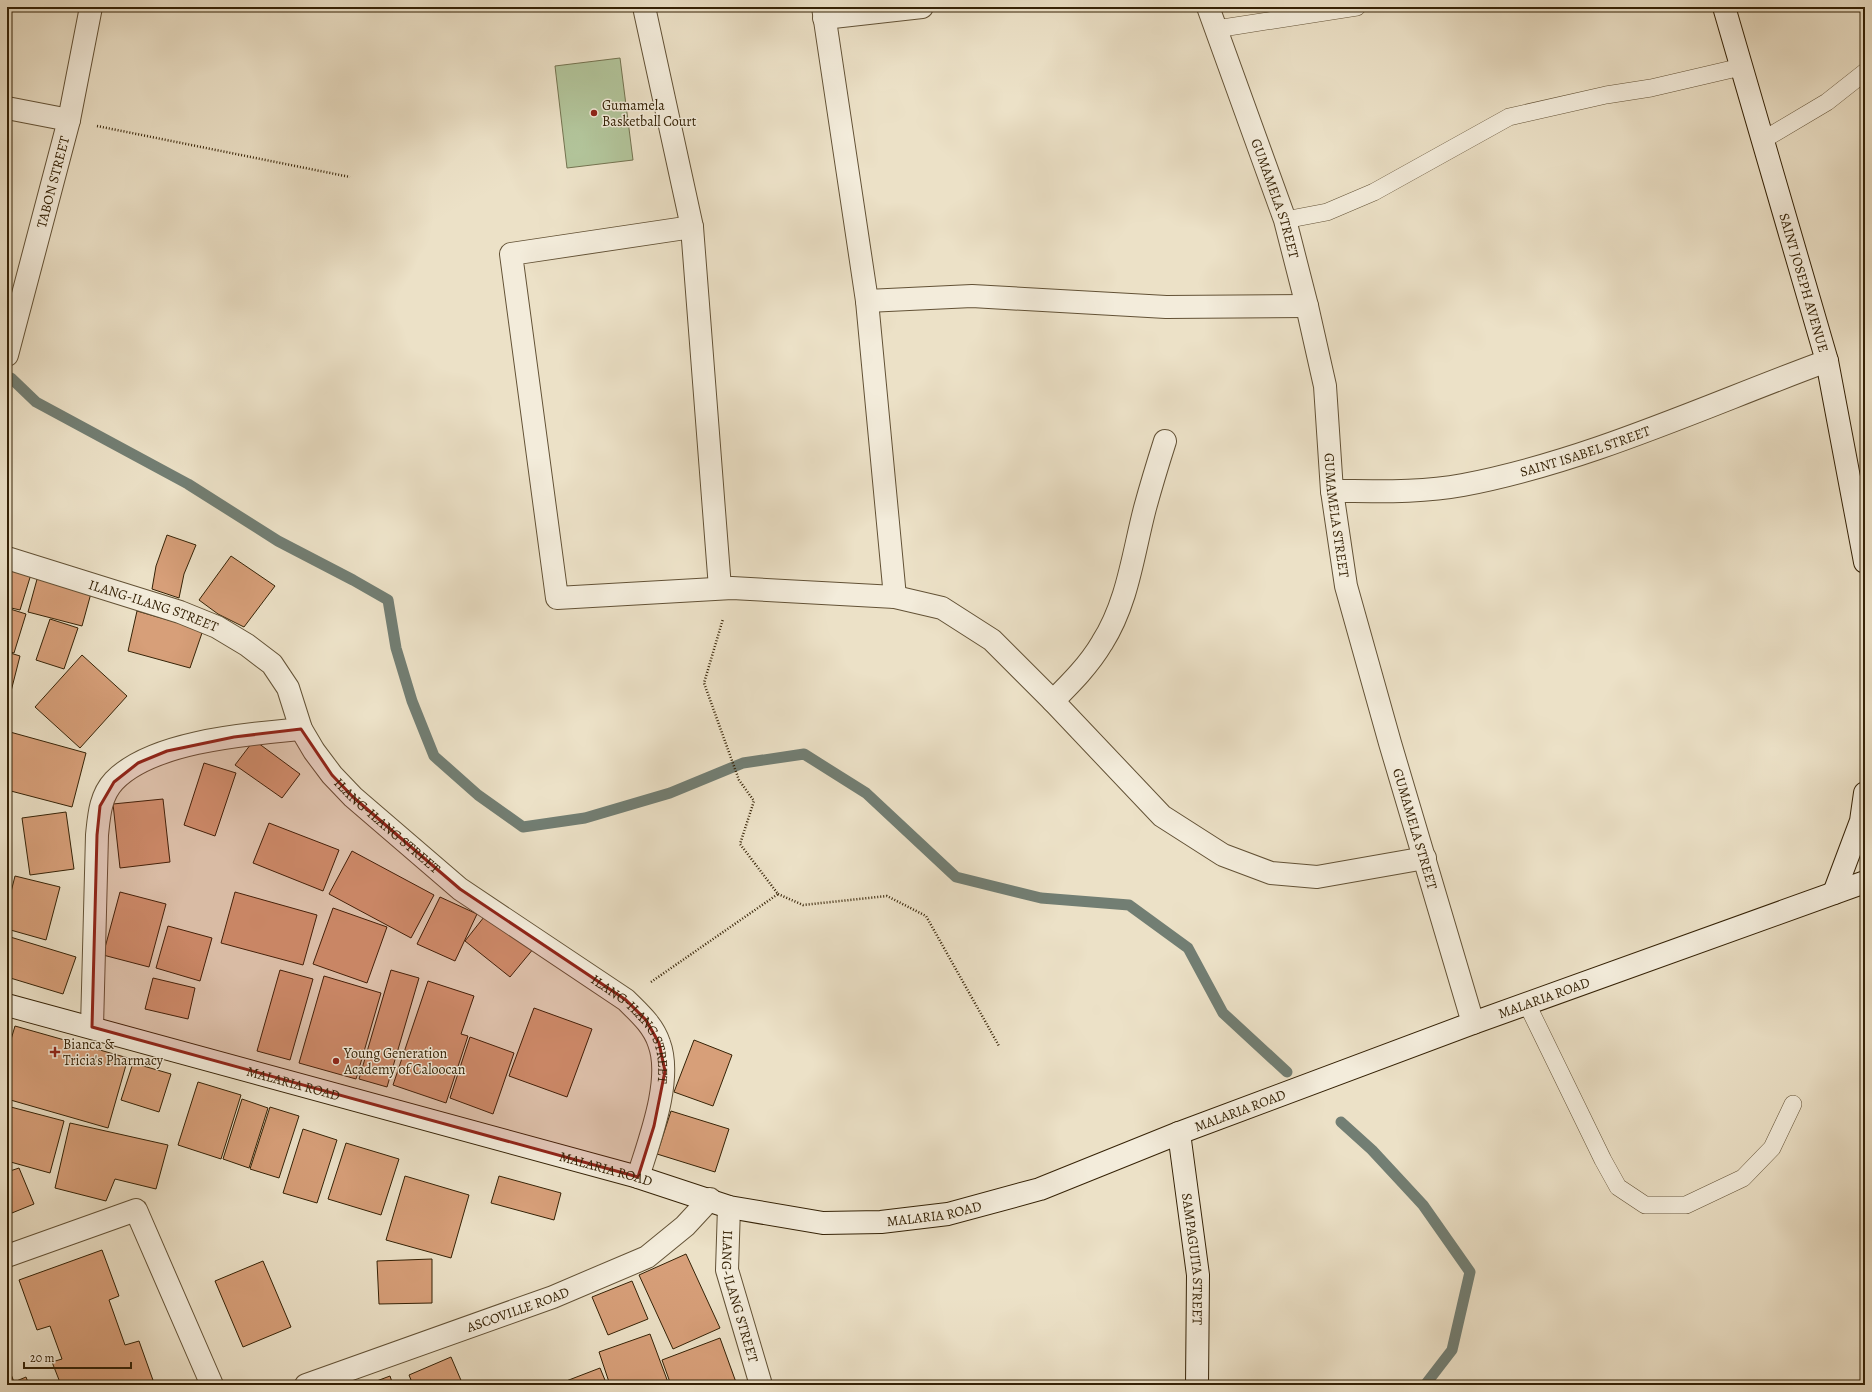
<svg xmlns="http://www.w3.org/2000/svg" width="1872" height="1392" font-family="Alegreya,serif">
<rect width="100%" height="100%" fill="#ece1c7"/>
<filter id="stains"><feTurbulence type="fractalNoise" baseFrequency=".005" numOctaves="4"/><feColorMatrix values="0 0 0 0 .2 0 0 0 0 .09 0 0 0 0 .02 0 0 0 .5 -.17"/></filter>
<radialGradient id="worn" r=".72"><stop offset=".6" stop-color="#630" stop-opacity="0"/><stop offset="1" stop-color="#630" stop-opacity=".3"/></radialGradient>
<polygon fill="#b2c49a" stroke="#747350" points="620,58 633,160 567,168 555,66"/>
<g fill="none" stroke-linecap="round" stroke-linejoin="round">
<g stroke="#727e73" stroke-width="11">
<polyline points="11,378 36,402 188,484 278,541 353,580 388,600 396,648 412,701 434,756 478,795 523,827 585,818 670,793 743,763 804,754 866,793 956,877 1041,898 1129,905 1188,948 1223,1013 1287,1072"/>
<polyline points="1341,1122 1372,1150 1423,1205 1470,1272 1452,1350 1425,1385"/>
</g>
</g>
<g fill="#d79f79" stroke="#352206">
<polygon points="167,535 196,545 184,574 179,598 152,589 156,566"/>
<polygon points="231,556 275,586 244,627 218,614 199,600"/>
<polygon points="7,564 32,571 20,610 7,607"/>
<polygon points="39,572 93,586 82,626 28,612"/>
<polygon points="7,608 26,614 14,653 7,651"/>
<polygon points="137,611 203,630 190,668 128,651"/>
<polygon points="50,619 78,628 64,669 36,660"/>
<polygon points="7,652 20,656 7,707"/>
<polygon points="82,655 127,696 80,748 35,707"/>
<polygon points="10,732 86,753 72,807 7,790 7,744"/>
<polygon points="254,740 300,774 282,798 235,765"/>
<polygon points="204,763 236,773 215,836 184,825"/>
<polygon points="163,799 170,862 120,868 113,804"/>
<polygon points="66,812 74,869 30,875 22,818"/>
<polygon points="269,823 339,850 323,891 253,863"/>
<polygon points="352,851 434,895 411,938 329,894"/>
<polygon points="15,876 60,887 46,940 7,929 7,908"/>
<polygon points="120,892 166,904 149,967 103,955"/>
<polygon points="235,892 317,915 303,965 221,943"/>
<polygon points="440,897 477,914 455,961 417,944"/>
<polygon points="333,908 387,927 367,983 313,964"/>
<polygon points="488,912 534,948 510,977 465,941"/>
<polygon points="168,926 212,938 200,981 156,968"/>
<polygon points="7,936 76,957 63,994 7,977"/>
<polygon points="280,970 313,979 290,1060 257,1051"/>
<polygon points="391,970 419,978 387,1087 359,1079"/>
<polygon points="324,976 381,993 356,1079 299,1063"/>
<polygon points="153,978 195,988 188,1019 145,1009"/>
<polygon points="428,981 474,996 461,1034 468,1036 446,1103 393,1085"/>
<polygon points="534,1008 592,1029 567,1097 509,1076"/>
<polygon points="15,1026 128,1058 108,1128 7,1099 7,1053"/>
<polygon points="470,1037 514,1053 493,1114 450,1098"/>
<polygon points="694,1040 732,1055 713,1106 674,1092"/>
<polygon points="133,1063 171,1074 159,1112 121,1100"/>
<polygon points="198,1082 241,1095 221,1159 178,1145"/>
<polygon points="242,1099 268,1108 249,1168 223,1159"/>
<polygon points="7,1106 64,1121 50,1173 7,1161"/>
<polygon points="270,1107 299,1116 279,1178 250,1169"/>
<polygon points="671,1111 729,1129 715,1172 657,1154"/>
<polygon points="70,1123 168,1145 156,1189 115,1179 106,1201 55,1188"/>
<polygon points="303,1129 337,1140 317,1203 283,1193"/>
<polygon points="346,1143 399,1159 381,1215 328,1199"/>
<polygon points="19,1168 34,1204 7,1215 7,1172"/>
<polygon points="405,1176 469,1195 451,1258 386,1240"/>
<polygon points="499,1176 561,1193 554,1220 491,1203"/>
<polygon points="102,1250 119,1296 109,1300 125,1345 139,1341 154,1383 149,1385 61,1385 52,1362 62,1359 50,1326 37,1330 19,1280"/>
<polygon points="686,1254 720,1328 673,1349 639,1275"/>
<polygon points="432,1259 432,1303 379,1304 377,1261"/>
<polygon points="263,1261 291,1327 243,1347 215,1281"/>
<polygon points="632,1281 648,1319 608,1335 592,1297"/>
<polygon points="650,1334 669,1385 610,1385 599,1352"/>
<polygon points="720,1338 737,1385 671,1385 662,1360"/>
<polygon points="451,1357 463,1385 413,1385 409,1375"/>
<polygon points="7,1364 14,1382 26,1377 29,1385 7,1385"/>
<polygon points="600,1368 607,1385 562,1385 561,1383"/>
<polygon points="390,1376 393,1385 366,1385"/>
</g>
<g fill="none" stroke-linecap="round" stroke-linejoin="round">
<g stroke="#635236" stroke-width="18">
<g id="lane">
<polyline points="1216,29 1357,7"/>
<polyline points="1763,140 1827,102 1865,72"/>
<polyline points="1285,220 1327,212 1374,192 1509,117 1606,95 1651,88 1741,67"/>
<polyline points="1527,1004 1603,1160 1618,1187 1645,1205 1686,1205 1743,1178 1772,1148 1793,1104"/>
</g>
</g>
<g stroke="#635236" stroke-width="24">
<g id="street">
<polyline points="644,7 692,227 720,588"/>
<polyline points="823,7 867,301 895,597"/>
<path id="s1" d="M1208,7L1285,220L1307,306L1325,386L1332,491L1346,586L1390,743L1473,1023"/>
<polyline points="824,18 922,7"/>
<polyline points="7,108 69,120"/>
<polyline points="692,227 511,254 557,598 732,588 895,597 942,608 992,640 1053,701 1162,816 1223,855 1271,873 1317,877 1425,858"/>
<polyline points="867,301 972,296 1166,307 1307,306"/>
<path id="s2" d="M7,355L69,120L91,7"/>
<path id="s3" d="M1332,491C1375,491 1420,493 1463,485C1589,461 1707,405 1827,361"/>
<path id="s4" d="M7,558L180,612L217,627L247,645L272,664L288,688L301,729L314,751L332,775L353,797L460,889L626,1000C639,1013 653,1025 659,1043C673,1080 649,1141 638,1177"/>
<path d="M1053,701C1071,683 1089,665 1102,643C1128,602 1133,554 1145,508C1151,486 1158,463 1165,441"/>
<path d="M92,1027L97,835C99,816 100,796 114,781C152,741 249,734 301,729"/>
<path id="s5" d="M729,1207L727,1270L761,1385"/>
<polyline points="7,1256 136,1210 212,1385"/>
<path id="s6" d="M306,1385L553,1297L647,1257L685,1226L710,1199"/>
</g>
</g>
<g stroke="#352206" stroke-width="24">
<g id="secondary">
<path id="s7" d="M1724,7L1827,361L1865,562"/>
<polyline points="1834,893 1861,821 1865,793"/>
<path id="s8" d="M7,1005L638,1177L729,1207L823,1223L881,1222L948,1214L1040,1189L1179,1133L1473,1023L1865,882"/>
<path id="s9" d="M1179,1133L1198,1275L1197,1385"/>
</g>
</g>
<g stroke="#352206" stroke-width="2.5" stroke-dasharray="1 2" stroke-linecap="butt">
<polyline points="97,126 350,177"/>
<polyline points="778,894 803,905 887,896 926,916 999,1046"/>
<polyline points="651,982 778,894 740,844 754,801 739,780 704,683 723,619"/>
</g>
<use href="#lane" stroke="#f3ecdb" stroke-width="17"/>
<use href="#street" stroke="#f3ecdb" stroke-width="22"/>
<use href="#secondary" stroke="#f3ecdb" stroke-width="22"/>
</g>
<path fill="#8f2418" fill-opacity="0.2" stroke="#8f2418" stroke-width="3" stroke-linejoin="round" d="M301,729L332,775L353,797L460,889L626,1000L646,1020L659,1043L665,1071L654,1126L638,1177L92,1027L97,835L100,806L114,782L138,763L167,751L234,737Z"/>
<g fill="#8f2418" stroke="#f3ecdb" stroke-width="1.5">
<circle cx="594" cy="113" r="4"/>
<path d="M53 1046h4v4h4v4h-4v4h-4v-4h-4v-4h4z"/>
<circle cx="336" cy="1061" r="4"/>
</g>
<g text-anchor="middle" stroke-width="3" stroke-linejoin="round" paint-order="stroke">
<g font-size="14" fill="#352206" stroke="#f3ecdb" text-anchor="start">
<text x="602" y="110">Gumamela<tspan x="602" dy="16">Basketball Court</tspan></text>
<text x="63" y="1049">Bianca &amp;<tspan x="63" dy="16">Tricia's Pharmacy</tspan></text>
<text x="344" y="1058">Young Generation<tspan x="344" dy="16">Academy of Caloocan</tspan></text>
</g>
<g font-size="14" fill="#352206" stroke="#f3ecdb">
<text dy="5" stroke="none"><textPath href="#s2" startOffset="179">TABON STREET</textPath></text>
<text dy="5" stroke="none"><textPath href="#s1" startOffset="203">GUMAMELA STREET</textPath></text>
<text dy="5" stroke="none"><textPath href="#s7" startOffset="287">SAINT JOSEPH AVENUE</textPath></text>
<text dy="5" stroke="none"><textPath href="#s3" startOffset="258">SAINT ISABEL STREET</textPath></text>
<text dy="5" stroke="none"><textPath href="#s1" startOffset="527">GUMAMELA STREET</textPath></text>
<text dy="5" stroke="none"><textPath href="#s4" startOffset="154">ILANG-ILANG STREET</textPath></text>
<text dy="5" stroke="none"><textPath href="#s4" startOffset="490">ILANG-ILANG STREET</textPath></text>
<text dy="5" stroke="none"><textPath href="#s1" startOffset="851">GUMAMELA STREET</textPath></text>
<text dy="5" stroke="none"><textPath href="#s8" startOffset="1605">MALARIA ROAD</textPath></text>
<text dy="5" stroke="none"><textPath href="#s4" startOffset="814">ILANG-ILANG STREET</textPath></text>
<text dy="5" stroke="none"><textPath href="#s8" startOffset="297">MALARIA ROAD</textPath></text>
<text dy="5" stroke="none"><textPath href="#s8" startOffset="1281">MALARIA ROAD</textPath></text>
<text dy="5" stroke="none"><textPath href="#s8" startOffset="621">MALARIA ROAD</textPath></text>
<text dy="5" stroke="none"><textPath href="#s8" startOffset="957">MALARIA ROAD</textPath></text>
<text dy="5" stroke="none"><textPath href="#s9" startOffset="127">SAMPAGUITA STREET</textPath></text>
<text dy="5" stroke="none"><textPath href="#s5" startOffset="91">ILANG-ILANG STREET</textPath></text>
<text dy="5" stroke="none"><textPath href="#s6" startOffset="225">ASCOVILLE ROAD</textPath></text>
</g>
</g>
<rect width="1872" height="1392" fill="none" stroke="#ece1c7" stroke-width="24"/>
<rect x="8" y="8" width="1856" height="1376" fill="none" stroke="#352206" stroke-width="2"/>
<rect x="12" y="12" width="1848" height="1368" fill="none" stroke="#352206"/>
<path d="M24 1362v6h107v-6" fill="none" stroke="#352206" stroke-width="2"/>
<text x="30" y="1362" font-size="12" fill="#352206" stroke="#f3ecdb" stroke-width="3" paint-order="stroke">20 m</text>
<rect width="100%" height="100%" filter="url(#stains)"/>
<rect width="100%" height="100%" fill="url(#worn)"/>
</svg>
